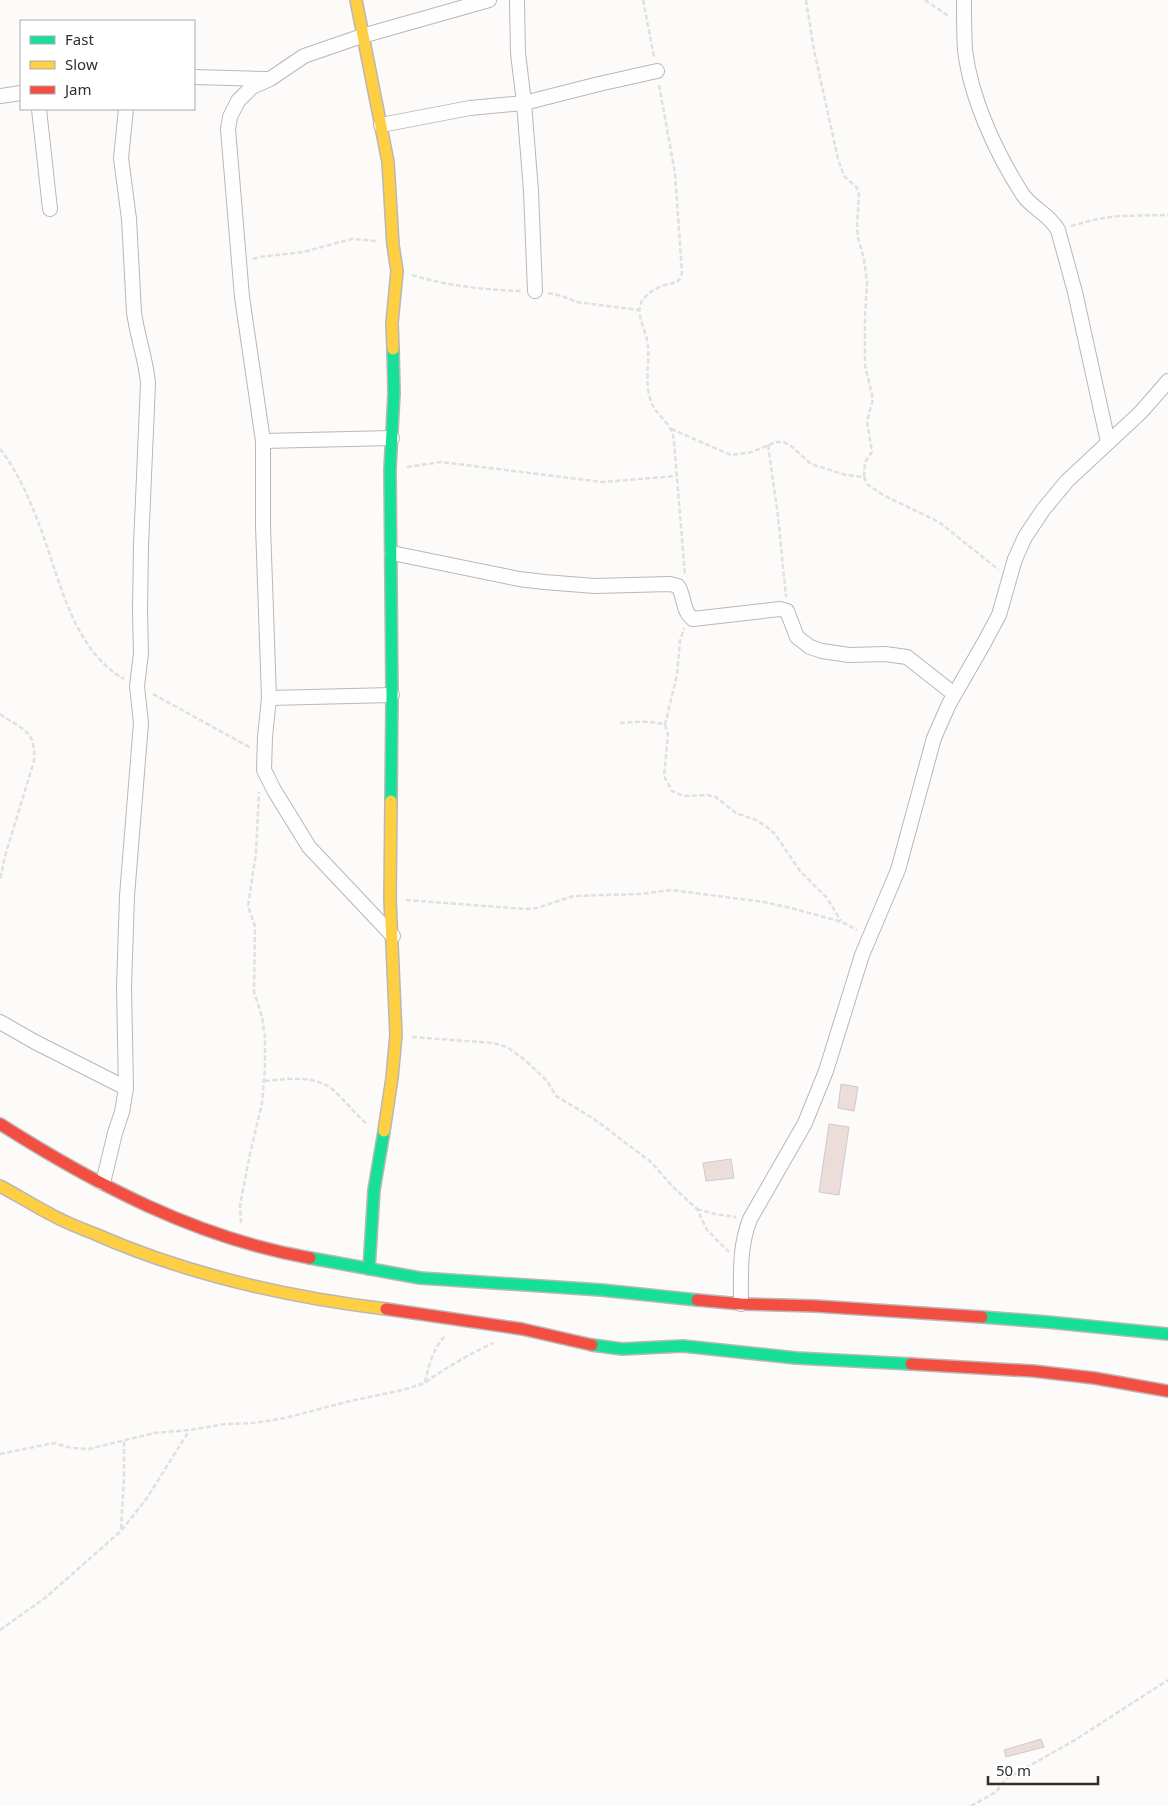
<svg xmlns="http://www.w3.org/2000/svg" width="1168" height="1806" font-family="'Noto Sans',sans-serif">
<rect width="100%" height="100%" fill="#fdfbf9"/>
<g fill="#ecddda" stroke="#cecbca">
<polygon points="841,1084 858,1087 854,1111 838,1108"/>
<polygon points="829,1124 849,1127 839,1195 819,1192"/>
<polygon points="731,1159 734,1178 706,1181 703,1163"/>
<polygon points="1041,1739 1044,1747 1006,1757 1004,1750"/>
</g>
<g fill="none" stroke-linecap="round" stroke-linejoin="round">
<g stroke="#bab7b6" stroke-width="16">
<g id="street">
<polyline points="517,0 518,53 524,103 531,191 535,291"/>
<path d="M964,0C964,17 964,33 965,50C971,99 996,153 1023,195C1033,209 1049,214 1058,230L1075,292L1108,442"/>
<polyline points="194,77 267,79"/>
<polyline points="0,96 21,93"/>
<polyline points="39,109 50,209"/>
<polyline points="381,125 470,108 524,103 599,84 657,71"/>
<polyline points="263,441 392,438"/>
<path d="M392,553L519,579L544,582L595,586L670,584L678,586C685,597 682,611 693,619L780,609L787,611L797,637L810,647L822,651L849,655L885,654L907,657L954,694"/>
<polyline points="269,698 392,695"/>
<polyline points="393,936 309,847 274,790 264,770 265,737 269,698 263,526 263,441 242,297 228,129 230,117 238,101 252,87 270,79 304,56 362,36 489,0"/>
<polyline points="0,1022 35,1042 126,1088"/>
<path d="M103,1183L115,1133L122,1112L126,1088L124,988L127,896L141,723L137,686L141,653L140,612L141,546L148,383C146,359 137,336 134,312L129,219L121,158L126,109"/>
<path d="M741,1304C741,1275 739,1247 750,1219L805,1123L826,1071L862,955L898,870L934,738L949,704L984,643L999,615L1015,559L1025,537L1043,510L1067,481L1141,412L1168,381"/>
</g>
</g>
<g stroke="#bab7b6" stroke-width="14">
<g id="fast">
<polyline points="391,801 392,695 390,470 394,393 393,349"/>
<polyline points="310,1258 420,1278 601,1290 697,1300"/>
<polyline points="369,1269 374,1190 384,1131"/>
<polyline points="982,1317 1047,1322 1168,1334"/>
<polyline points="592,1345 622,1349 683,1346 796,1358 911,1364"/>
</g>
</g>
<g stroke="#bab7b6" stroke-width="14">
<g id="slow">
<polyline points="356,0 388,162 393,245 397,271 392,323 393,349"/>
<polyline points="384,1131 392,1078 396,1035 390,899 391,801"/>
<path d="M0,1186C17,1195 33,1205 50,1214C64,1222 80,1228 95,1234C188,1275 286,1297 386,1309"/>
</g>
</g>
<g stroke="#bab7b6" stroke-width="14">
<g id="jam">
<path d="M0,1124C96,1185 197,1238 310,1258"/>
<polyline points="697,1300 741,1304 815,1306 982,1317"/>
<polyline points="386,1309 522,1329 592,1345"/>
<polyline points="911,1364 1033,1371 1094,1378 1168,1391"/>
</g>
</g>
<g stroke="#e0e0e0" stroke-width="2.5" stroke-dasharray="5 2.5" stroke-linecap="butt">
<polyline points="643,0 654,57"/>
<polyline points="806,0 814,50 838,159 844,176 857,188 859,194 857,227 858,238 864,259 867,282 865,317 865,365 873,399 867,421 872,452 865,462 864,477"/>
<polyline points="925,0 950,17"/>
<path d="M659,85L675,173L682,273C680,284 674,282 665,285C657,287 644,295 641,303C636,314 645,329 647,340C651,360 644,379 650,398C653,412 665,418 671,430C673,433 673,437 674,441L685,576"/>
<polyline points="1071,226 1097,219 1118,216 1168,215"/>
<polyline points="253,259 259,257 303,252 352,239 377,241"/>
<path d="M412,275C448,286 485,290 522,291"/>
<polyline points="548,293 562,296 576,302 639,310"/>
<polyline points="671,429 731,455 752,452 776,442 783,442 790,445 811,464 846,475 864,477 867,484 883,495 939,522 999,570"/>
<polyline points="768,445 778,516 786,597"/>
<path d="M0,449C18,472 30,500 40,527C60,579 72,649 124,679"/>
<polyline points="407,467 441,462 602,482 676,476"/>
<polyline points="153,694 251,748"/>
<path d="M0,714C22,730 36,729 34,761L5,856L0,880"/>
<path d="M620,723C634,722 652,720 665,725L668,734L664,776L672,791L684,796L708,795L716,797L736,813L756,820L767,827L775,834L800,871L827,898L841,921"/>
<polyline points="665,725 677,675 680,641 684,628"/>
<polyline points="406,900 525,909 537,908 573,896 640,894 671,890 764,902 791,908 842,922 857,930"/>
<polyline points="412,1037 493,1043 507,1047 525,1060 547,1081 556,1096 594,1119 651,1162 672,1186 697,1209 707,1230 729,1252"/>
<path d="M265,1081C286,1079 313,1075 331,1088C344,1099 355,1114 368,1125"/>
<polyline points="697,1209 715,1214 736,1217"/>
<polyline points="241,1223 240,1205 250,1154 262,1103 265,1069 265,1038 262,1017 254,992 255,926 248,906 256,853 259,792"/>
<path d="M425,1382C429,1365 433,1348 446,1335"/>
<polyline points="0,1454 54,1443 71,1448 89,1449 154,1433 190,1430 225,1424 254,1423 285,1418 350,1401 403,1390 425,1383 437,1374 469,1355 493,1343"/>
<polyline points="121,1529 124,1477 124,1440"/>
<polyline points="0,1630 45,1598 121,1531 147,1498 189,1431"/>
<polyline points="971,1806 996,1792 1006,1779 1075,1740 1168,1680"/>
</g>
<use href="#street" stroke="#fffefe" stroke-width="14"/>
<use href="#fast" stroke="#16e098" stroke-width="11"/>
<use href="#slow" stroke="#ffcf43" stroke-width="11"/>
<use href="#jam" stroke="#f24e42" stroke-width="11"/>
</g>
<rect x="20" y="20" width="175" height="90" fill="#ffffff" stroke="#adabab"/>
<rect x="30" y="36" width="25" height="8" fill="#16e098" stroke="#adabab"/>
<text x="65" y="45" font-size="15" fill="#322e2c">Fast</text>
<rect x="30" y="61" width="25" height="8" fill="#ffcf43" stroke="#adabab"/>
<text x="65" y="70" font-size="15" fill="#322e2c">Slow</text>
<rect x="30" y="86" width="25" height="8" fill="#f24e42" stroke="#adabab"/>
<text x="65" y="95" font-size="15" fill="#322e2c">Jam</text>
<path d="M988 1776v8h110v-8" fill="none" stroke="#322e2c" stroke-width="2.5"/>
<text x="996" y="1776" font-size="15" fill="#322e2c" stroke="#ffffff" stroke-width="4" paint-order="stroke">50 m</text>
</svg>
